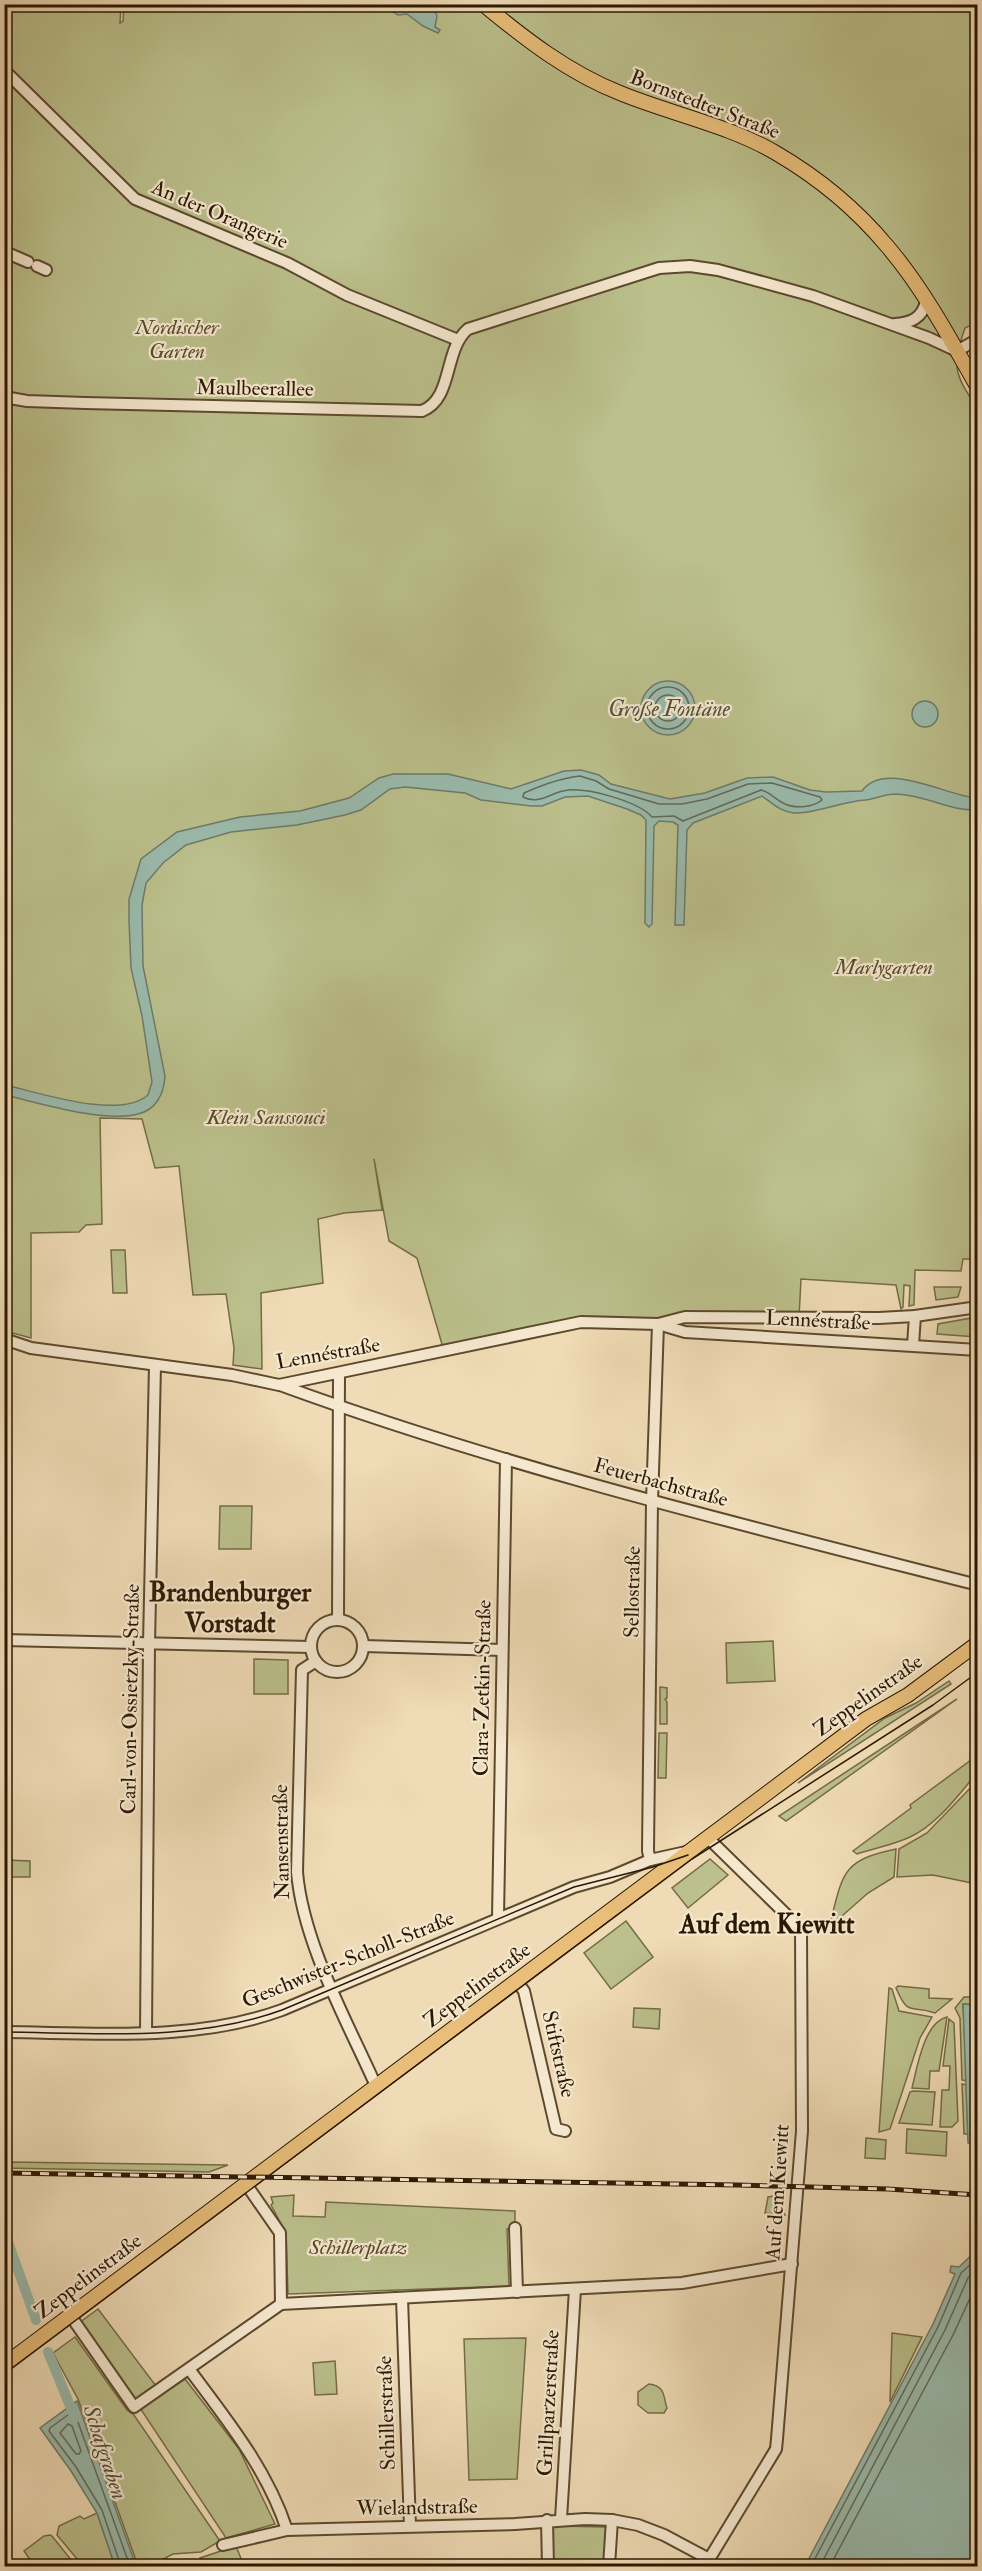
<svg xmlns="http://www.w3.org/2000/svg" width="982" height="2571" font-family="'IM FELL Double Pica',serif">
<rect width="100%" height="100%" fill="#efdbb5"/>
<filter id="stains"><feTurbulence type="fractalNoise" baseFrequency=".00333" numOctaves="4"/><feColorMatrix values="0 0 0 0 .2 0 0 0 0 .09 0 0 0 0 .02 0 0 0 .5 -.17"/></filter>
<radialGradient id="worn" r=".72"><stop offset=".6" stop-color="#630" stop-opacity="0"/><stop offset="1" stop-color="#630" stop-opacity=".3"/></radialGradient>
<g fill="#bbc08c" stroke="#746c47" stroke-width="1.5">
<path d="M5,4L121,5L120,23L123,21L124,4L977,5V322L965,328C951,368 955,375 978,409L977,1259H963L961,1271L915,1270L914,1305L909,1306L910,1286L904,1285L903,1307L901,1309L896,1285L801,1279L799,1318L685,1317L581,1322L444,1351L417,1258L389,1241L374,1159L382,1210L344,1213L318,1219L323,1283L261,1293L262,1369L233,1365L234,1348L226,1294L193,1295L179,1166L155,1168L142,1119L100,1118L102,1224L86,1225L79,1232L31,1233V1338L5,1331L4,35L7,34L5,33Z"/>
<polygon points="111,1250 125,1250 127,1293 113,1293"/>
<polygon points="934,1287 961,1287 958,1297 936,1300"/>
<polygon points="977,1317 977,1337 937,1334 938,1324"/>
<polygon points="220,1506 252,1506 251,1549 219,1549"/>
<polygon points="773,1641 775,1681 727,1683 726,1643"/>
<polygon points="254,1659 288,1660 288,1694 254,1694"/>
<polygon points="949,1681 951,1684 798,1783 885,1718 916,1703"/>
<polygon points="660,1687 667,1688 667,1698 665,1699 667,1702 667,1724 660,1724"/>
<polygon points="957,1699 786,1821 779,1816"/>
<polygon points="659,1733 667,1733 666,1778 658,1778"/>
<path d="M977,1751V1773C959,1794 937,1825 910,1837C893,1845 875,1848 857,1854L853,1851L911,1808L910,1805L971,1760L970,1757Z"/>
<polygon points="977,1781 977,1884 933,1875 897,1877 899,1849 927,1833"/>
<path d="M896,1849L894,1877L868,1893L834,1923L831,1920C843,1871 844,1860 896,1849Z"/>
<polygon points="710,1859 728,1875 688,1908 672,1888"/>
<polygon points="6,1860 30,1861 30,1877 6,1877"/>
<polygon points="626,1921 653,1957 611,1989 584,1953"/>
<path d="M898,1986L929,1989V1998L952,1999L935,2013C910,2004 909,2018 896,1988Z"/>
<polygon points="889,1988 892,1989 899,2011 932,2017 920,2038 890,2129 879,2132"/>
<polygon points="964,1997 977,1997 977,2005 963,2004 967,2081 962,2080 960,2018 955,2008"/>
<polygon points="634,2008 660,2009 659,2029 633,2027"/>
<path d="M947,2017L939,2071H930L929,2089L912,2088C917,2068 924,2022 947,2017Z"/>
<polygon points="949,2019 954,2023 958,2121 952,2127 940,2127 942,2090 949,2090 950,2066 943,2066"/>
<polygon points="962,2084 967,2085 968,2134 964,2134"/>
<polygon points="913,2091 935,2092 932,2125 899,2123 910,2092"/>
<polygon points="907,2129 947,2132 946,2156 906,2153"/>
<polygon points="866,2138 886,2140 885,2159 865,2158"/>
<polygon points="5,2162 228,2165 209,2172 5,2168"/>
<polygon points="294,2195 293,2216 325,2217 326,2202 515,2211 515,2228 507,2229 509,2286 288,2294 286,2233 271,2205 273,2203 271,2197"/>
<polygon points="774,2196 785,2215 765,2213 768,2197"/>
<polygon points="98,2309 156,2386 134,2401 79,2323"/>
<polygon points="892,2333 922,2337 890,2402"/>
<polygon points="75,2337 127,2410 134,2415 220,2541 201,2552 173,2554 150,2566 138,2566 78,2399 53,2353"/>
<polygon points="526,2338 517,2479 469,2480 464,2339"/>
<polygon points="335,2361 337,2394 315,2395 313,2363"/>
<polygon points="185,2379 239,2449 275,2524 226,2538 140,2408"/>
<path d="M649,2384C666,2386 663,2397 667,2408L664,2413H648L638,2405V2392Z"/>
<polygon points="97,2513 115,2566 83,2566 57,2535 59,2526 80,2516 84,2519"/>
<polygon points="554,2526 608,2527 608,2566 552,2566 552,2531"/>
<polygon points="50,2535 52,2536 76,2566 41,2566 38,2561 33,2564 24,2551 44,2536"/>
<polygon points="236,2546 244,2566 205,2566 200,2558"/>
<polygon points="545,2561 545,2566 374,2566"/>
</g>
<g fill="#9abbad" stroke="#6e7a69" stroke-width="1.5">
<polygon points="395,5 423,5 435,11 437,16 435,27 440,30 438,33 423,26 407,14 398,15 392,11"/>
<circle cx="668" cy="708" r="27"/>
<circle cx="925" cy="714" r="13"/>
<path d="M581,770L599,775L611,784L670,799L705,793L747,778L773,777L810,790L826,792L862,791C885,759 949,797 977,798V810C949,811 926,795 896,794C885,794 875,799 865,800C852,801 841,804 826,808C816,810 805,814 794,813C781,812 772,803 762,796L693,823L687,830L684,925H675L678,825L673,822L659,821L654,826L652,924L649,927L645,923L646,820L641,815L627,809L588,796L565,797L542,806H531L481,800L465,793L405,787L390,789L361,810L345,815L297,825L231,832L186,845L163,863L146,883L142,905L143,966L165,1076C164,1094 156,1110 138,1114C104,1123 39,1103 5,1095V1085C41,1093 119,1120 148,1095L152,1082L142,1016L131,968L129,921V899L141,859L177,832L240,817L300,811L349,798L379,778L393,774H448L511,789L564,771Z"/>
<polygon points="963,2004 977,2005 977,2145 968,2143"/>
<polygon points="977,2250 977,2566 805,2566 933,2324 955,2274 950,2272 951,2266 959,2267"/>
<polygon points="77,2401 136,2566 115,2566 97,2513 71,2471 40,2428"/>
</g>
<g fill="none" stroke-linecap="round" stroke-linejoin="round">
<g stroke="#636a58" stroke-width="1.5">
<circle cx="668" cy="708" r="21"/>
<circle cx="668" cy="708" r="13"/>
<path d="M580,776L596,781L609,789L659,804H682L707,799L748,784L772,783L820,797L822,800C812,808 794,809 783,803C775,799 770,792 761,790L683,821L674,816L652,817C638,801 584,786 563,791C549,794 538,805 523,797L524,793C542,785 560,778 580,776Z"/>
<polyline points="978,2010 972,2011 970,2013 974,2136 978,2139"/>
<polygon points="68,2424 72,2426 81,2451 79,2454 76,2454 60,2433"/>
<polyline points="121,2566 102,2510 76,2467 49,2431 50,2428 72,2412 75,2414 130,2566"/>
<polyline points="811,2566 938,2327 961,2273 978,2258"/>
<polyline points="820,2566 945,2330 968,2278 978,2268"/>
<polyline points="830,2566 953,2335 978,2281"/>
</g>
<g stroke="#9abbad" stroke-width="10">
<polyline points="4,2231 36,2320"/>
<polyline points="48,2352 75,2418"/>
</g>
<g stroke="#5d492f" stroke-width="14">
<g id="minor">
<polyline points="4,70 135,199 287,263 347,295 458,340"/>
<polyline points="5,252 28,262"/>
<polyline points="37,266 46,270"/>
<path d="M895,324C911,323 922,318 926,302"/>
<path d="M4,397L27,401L85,403L422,411C454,398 443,350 468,329L659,268L690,266L718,270L813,296L929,338L957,351L978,339"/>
<polyline points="658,1324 685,1317 879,1318 915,1316 978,1307"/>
<polyline points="4,1339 31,1348 232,1375 279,1385 581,1322 658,1324 685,1332 978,1350"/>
<polyline points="913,1345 915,1316"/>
<path d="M280,1385C507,1468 743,1525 978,1585"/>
<polyline points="338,1620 339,1374"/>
<circle cx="337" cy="1646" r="26"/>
<polyline points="4,1640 311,1647"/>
<polyline points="364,1646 502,1650"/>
<path d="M316,1661L302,1670L297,1872C303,1943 347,2021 376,2086"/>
<polyline points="650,1860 648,1851 652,1501 658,1324"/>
<polyline points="498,1918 506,1459"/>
<polyline points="517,1982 524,1991 556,2129 565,2131"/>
<path d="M4,2032C97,2033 194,2042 282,2010L574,1887L610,1877L650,1860L686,1852"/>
<polyline points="146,2033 149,1644 155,1365"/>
<polyline points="246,2184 280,2233 281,2304"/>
<polyline points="515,2228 517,2292"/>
<polyline points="402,2298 410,2526"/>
<polyline points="70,2315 134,2407 281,2304 682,2283 792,2264"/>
<path d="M189,2369C227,2420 267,2469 287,2530"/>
<polyline points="561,2519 575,2289"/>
<polyline points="547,2520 548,2566"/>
<polyline points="223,2545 287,2530 515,2524 585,2519 612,2520 638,2525 664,2535 709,2559"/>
<polyline points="609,2566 612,2520"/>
<polyline points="705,2566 776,2449 777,2439 802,2131 801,1929 709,1839"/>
</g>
</g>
<g stroke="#2c1802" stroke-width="16">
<g id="major">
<path d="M483,4C525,39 569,73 620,93C671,114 728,125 776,153C817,177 857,210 887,246C923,288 951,340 978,388"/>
<polyline points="4,2365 866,1719 908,1695 978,1643"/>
</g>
</g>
<use href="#minor" stroke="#f5e8cf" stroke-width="10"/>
<use href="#major" stroke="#e8be7a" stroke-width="14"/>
<g stroke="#2c1802" stroke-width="1.5">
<path d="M4,2032C97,2033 194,2042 282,2010L574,1887L653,1867L688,1855"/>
<polyline points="4,2374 692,1859 933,1705 978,1672"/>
</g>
<g stroke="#2c1802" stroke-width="5">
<polyline id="rail" points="4,2173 737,2185 888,2189 978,2195"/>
</g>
<use href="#rail" stroke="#f5e8cf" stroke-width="3" stroke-dasharray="9" stroke-linecap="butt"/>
</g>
<g text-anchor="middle" stroke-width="4.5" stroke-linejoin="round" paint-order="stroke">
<g font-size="21" fill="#2c1802" stroke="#f5e8cf">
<text transform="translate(705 104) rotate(21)" y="7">Bornstedter Straße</text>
<text transform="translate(220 214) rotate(23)" y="7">An der Orangerie</text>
<text transform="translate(255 388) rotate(1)" y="7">Maulbeerallee</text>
<text transform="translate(818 1320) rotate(3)" y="7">Lennéstraße</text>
<text transform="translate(328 1353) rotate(-10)" y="7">Lennéstraße</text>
<text transform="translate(661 1482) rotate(15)" y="7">Feuerbachstraße</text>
<text transform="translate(632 1592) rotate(-89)" y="7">Sellostraße</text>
<text transform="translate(482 1688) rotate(-89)" y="7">Clara-Zetkin-Straße</text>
<text transform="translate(868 1695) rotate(-35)" y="7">Zeppelinstraße</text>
<text transform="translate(130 1699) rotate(-89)" y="7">Carl-von-Ossietzky-Straße</text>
<text transform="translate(281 1842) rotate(-91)" y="7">Nansenstraße</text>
<text transform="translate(348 1959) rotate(-22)" y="7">Geschwister-Scholl-Straße</text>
<text transform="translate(477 1985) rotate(-37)" y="7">Zeppelinstraße</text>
<text transform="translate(559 2054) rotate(77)" y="7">Stiftstraße</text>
<text transform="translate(777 2192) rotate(-86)" y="7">Auf dem Kiewitt</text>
<text transform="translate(88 2276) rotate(-37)" y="7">Zeppelinstraße</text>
<text transform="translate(548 2403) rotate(-87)" y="7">Grillparzerstraße</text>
<text transform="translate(386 2413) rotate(-92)" y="7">Schillerstraße</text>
<text transform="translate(417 2507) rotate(-1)" y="7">Wielandstraße</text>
</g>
<g font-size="21" font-style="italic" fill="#574a2b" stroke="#f5e8cf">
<text x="177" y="334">Nordischer<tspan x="177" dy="24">Garten</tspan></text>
<text x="884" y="974">Marlygarten</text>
<text x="266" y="1124">Klein Sanssouci</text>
<text x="358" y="2254">Schillerplatz</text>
</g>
<g font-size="22" font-style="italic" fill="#52513e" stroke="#f5e8cf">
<text x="669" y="716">Große Fontäne</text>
<text transform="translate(106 2452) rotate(72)" y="8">Schafgraben</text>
</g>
<g font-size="27" font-weight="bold" fill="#2c1802" stroke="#f5e8cf">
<text x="230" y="1601">Brandenburger<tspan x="230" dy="31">Vorstadt</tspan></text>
<text x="767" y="1933">Auf dem Kiewitt</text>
</g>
</g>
<rect width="982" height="2571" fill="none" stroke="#efdbb5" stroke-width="24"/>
<rect x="6" y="6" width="970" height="2559" fill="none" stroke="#2c1802" stroke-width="3"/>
<rect x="12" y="12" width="958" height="2547" fill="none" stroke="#2c1802" stroke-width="1.5"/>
<rect width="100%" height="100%" filter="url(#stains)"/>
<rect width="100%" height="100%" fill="url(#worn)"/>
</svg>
